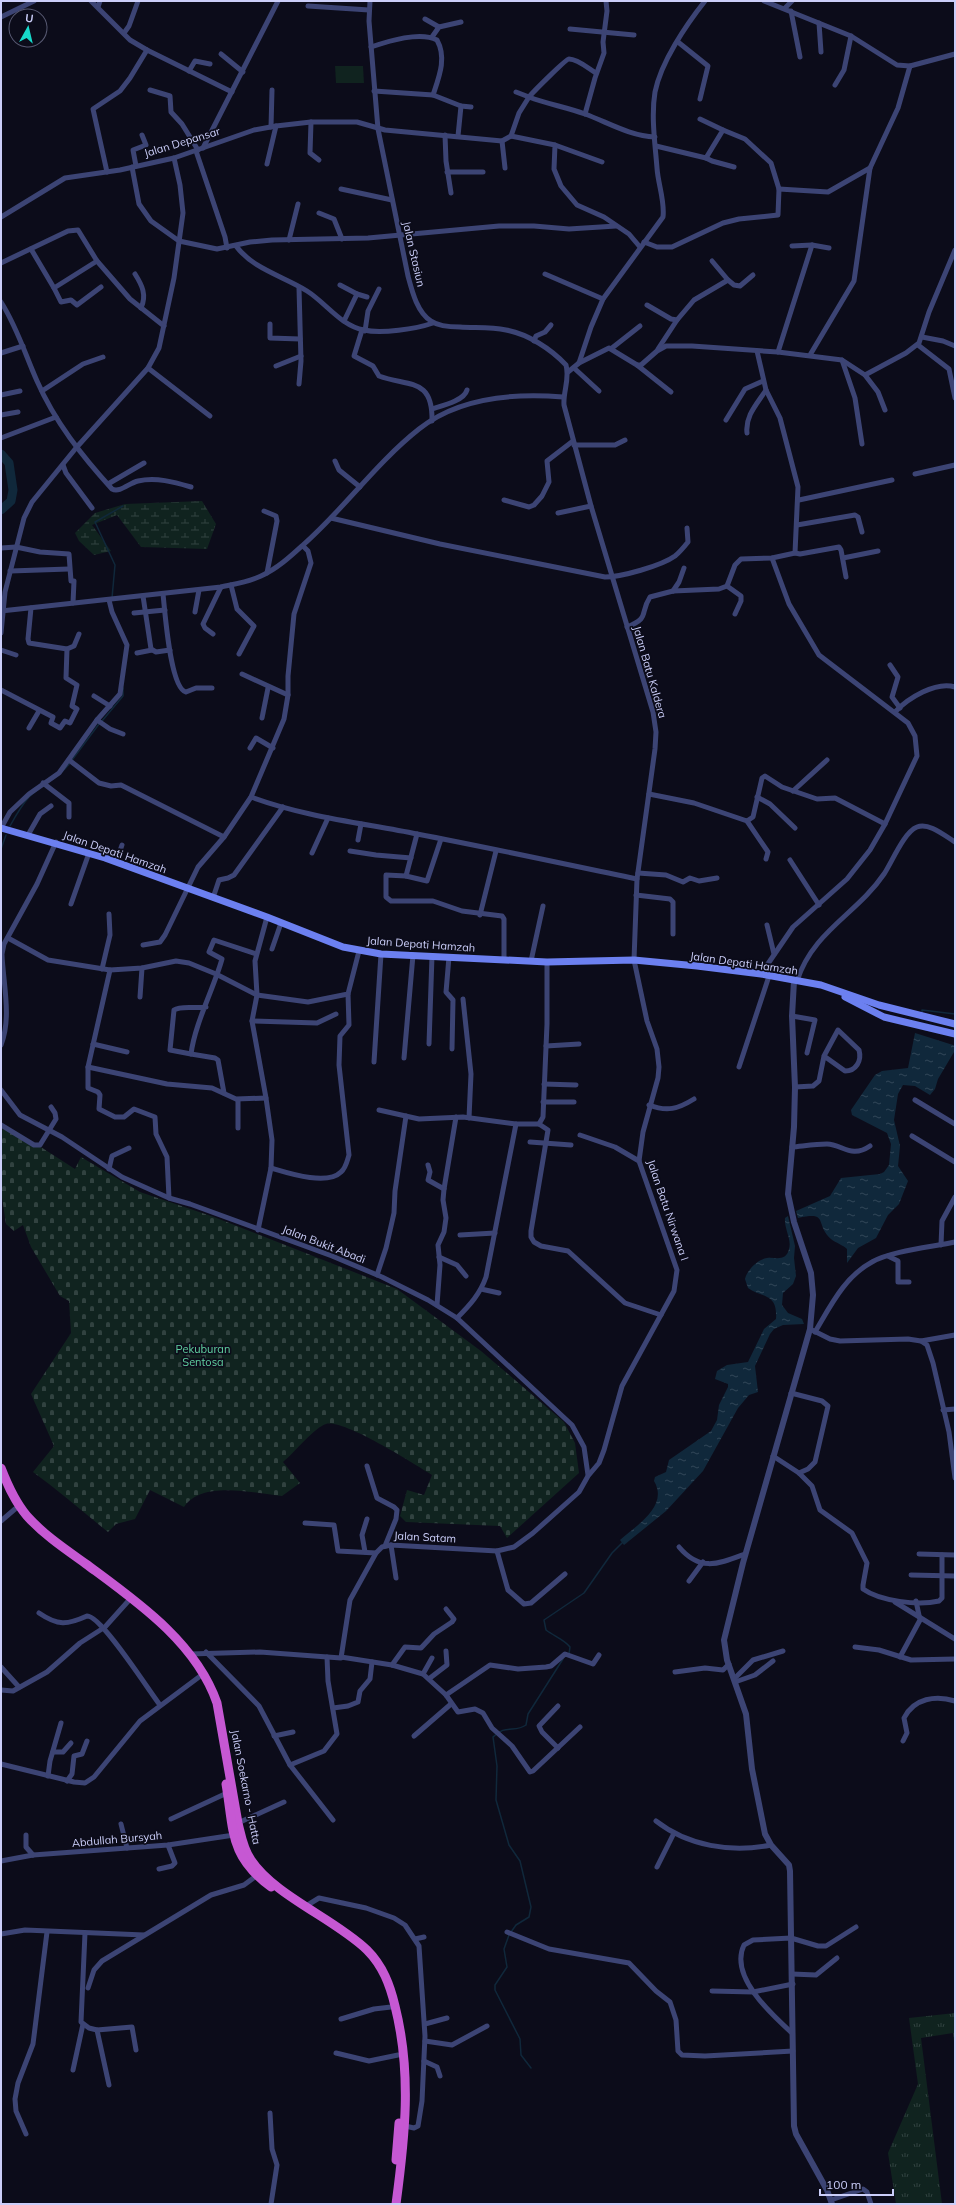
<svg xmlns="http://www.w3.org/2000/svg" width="956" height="2205" font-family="Mulish,sans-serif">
<defs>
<pattern id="grass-tufts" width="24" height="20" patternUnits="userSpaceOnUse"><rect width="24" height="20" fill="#10231f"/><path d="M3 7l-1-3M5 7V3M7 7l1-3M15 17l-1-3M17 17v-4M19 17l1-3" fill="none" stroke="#314240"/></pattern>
<pattern id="wetland-marsh" width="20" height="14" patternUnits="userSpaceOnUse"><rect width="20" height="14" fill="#10231f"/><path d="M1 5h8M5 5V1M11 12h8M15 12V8" fill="none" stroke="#314240"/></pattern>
<pattern id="cemetery-stones" width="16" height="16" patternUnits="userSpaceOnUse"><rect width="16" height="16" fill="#10231f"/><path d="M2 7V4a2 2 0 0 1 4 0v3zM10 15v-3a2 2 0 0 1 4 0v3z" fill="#314240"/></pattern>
<pattern id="water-ripples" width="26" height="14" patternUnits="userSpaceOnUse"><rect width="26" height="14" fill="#10283b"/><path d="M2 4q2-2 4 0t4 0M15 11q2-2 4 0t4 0" fill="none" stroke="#314658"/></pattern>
</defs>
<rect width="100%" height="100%" fill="#0c0c1a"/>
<polygon fill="url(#grass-tufts)" points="955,2013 955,2051 953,2033 921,2038 942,2204 896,2204 888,2153 918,2084 909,2018"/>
<polygon fill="url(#wetland-marsh)" points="202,501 216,524 207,549 141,547 117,515 92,525 111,551 94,555 79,541 75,533 95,513 125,504"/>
<path fill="url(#cemetery-stones)" d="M1,1128L33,1142L75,1169L81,1157L140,1192L214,1217L397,1289L481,1351L564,1422L575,1443L579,1473L507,1538L500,1526L406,1522L400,1516L407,1490L424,1495L432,1475C414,1464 344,1419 326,1424C315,1427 294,1453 283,1462L300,1483L282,1496C253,1493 202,1480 184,1507L150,1490L135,1519L116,1524L108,1532C83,1512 59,1491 33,1472L54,1446L31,1394L71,1333L69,1301L60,1296L31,1247L23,1225L14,1231L6,1224L1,1191Z"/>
<polygon fill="#10231f" points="335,66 363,66 364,83 336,83"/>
<g fill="url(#water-ripples)">
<path d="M915,1033L953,1045L955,1046L954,1052L938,1079L935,1089L930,1095L915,1086L903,1085L898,1094L894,1120L900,1146L898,1166L908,1181L899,1204L888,1215L876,1238L858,1248L847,1263V1249C843,1245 836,1243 831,1239C814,1224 830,1211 798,1218L796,1211L830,1196L841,1178L880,1174L884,1172L889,1165L891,1144L887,1133L852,1115L851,1110L875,1075L882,1071L908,1068Z"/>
<path d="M788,1216L795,1246L794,1258L796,1276L793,1284L783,1293L782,1305L788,1313L802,1319L804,1324L783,1325L774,1329L770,1334L755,1366L758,1392L749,1395L738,1408L703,1471L666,1511L624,1545L620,1540C637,1525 669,1506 654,1481L655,1477L666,1472L669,1460L711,1431L717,1420L719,1405L728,1387V1384L715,1379L717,1371L727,1365L748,1362L764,1329L776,1319C778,1292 761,1298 748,1288L745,1279C747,1270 758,1259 767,1258C776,1257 786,1262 789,1249C792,1239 784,1229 785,1218Z"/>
</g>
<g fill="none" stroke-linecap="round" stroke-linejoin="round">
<g stroke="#10283b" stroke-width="1.5">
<polyline points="112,598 115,565 95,522 123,506"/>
<polyline points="102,721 123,696 123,688"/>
<polyline points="72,760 99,724"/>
<path d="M10,826C16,815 21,806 29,797C43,783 56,781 70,763"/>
<polyline points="1,849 6,835"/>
<polyline points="922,1013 922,1010 955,1014"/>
<path d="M569,1654L570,1647C565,1640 554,1636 546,1630L544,1620L584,1593L612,1553L623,1542"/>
<path d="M511,1932L516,1925L529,1917L531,1907L520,1861L509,1845L496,1800L497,1766L493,1737C505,1724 515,1733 526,1725L528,1714L563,1659"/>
<polyline points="509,1935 504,1949 507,1967 495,1985 495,1990 520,2039 521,2055 531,2068"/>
</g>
<polyline stroke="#10283b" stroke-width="9" points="1,454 9,463 13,490 11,501 1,510"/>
<g stroke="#3c4474" stroke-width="5">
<polyline points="91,1 130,40 147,50 232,92"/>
<polyline points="764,1 851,36 897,65 910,66 955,54"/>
<polyline points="308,6 369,10"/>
<polyline points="98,7 100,1"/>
<polyline points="785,8 792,1"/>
<polyline points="791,11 800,57"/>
<polyline points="1,17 34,1"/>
<polyline points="425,19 439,27"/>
<polyline points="819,23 821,52"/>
<polyline points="570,29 634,35"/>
<polyline points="124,33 129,26 138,1"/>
<polyline points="432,37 439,27 461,22"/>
<polyline points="678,42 708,66 700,99"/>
<path d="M371,47C389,41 420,31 437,40C447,58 439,77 433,95"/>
<polyline points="221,54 243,72"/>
<polyline points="189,71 195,61 210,64"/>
<polyline points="835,85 844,70 851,36"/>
<polyline points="150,90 170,96 171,112 182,124 198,150"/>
<polyline points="374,91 433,95 461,106 471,107"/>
<path d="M516,92L529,97C533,92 566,59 569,59C578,59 589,69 596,73"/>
<polyline points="585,114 595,78 604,53 603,42 607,11 606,1"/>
<polyline points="700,119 723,130 706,158"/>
<polyline points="311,122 310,153 319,160"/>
<polyline points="271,127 272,90"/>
<polyline points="445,135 446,161 451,193"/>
<polyline points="458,136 461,106"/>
<polyline points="511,136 555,145 554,169 561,186 577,205 604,217 629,234 640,247"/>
<polyline points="502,141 505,168"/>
<polyline points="555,145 602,162"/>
<polyline points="656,146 706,158 712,161 734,167"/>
<polyline points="203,148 278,1"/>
<polyline points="196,151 225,237 227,248"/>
<polyline points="267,164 276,126"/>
<polyline points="136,166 133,150 146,145 142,135"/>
<polyline points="132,167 139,204 151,221 179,241 217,249 250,242 272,240 368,238 499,226 534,226 569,229 616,226"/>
<polyline points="107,172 93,109 120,91 130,78 147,50"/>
<polyline points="447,172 483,172"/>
<polyline points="341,189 392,200"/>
<polyline points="779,189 828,192 870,168"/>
<polyline points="319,213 334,219 342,239"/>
<path d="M1,217L65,178L120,170L174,158L254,130L276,126L311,122H357L385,130L502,141L511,136L519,113L529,97C547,104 566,107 585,114C607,122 630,136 655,137"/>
<polyline points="289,240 298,204"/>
<polyline points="644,242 657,247 672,247 723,223 739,219 778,215 779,189 771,163 745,139 723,130"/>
<path d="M236,246C253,269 283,276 307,291C326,303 341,326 364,330C381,334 416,329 433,323"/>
<polyline points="792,246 812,245 829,248"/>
<polyline points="31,249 54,288 97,261"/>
<polyline points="1,263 68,231 78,230 97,261 130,299 164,326"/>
<path d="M135,274C142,285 147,295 141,308"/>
<polyline points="545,274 603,299"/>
<polyline points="728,280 734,285 740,286 753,275"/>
<polyline points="340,285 357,294 344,321"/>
<polyline points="54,288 61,302 71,300 77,305 101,287"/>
<polyline points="357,294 367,297"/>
<path d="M1,302C17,327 25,354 37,381C55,422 82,456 112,489C120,493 129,483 138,481C156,477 174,482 191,487"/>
<polyline points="647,305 671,319 677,320"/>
<polyline points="270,324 270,338 300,339"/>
<path d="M362,330L354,356L373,366L379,376C408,387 433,377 432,421"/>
<polyline points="365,331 368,311 379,289"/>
<polyline points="922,337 943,341 955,346"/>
<polyline points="534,341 536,336 545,332 551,325"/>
<polyline points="918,345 949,369 955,398"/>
<polyline points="612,348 640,326"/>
<polyline points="658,349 677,320 694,300 728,280 712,261"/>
<polyline points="778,352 812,245"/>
<polyline points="1,353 23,346"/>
<polyline points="810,355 854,281 870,168 898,108 910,66"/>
<polyline points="842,360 855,398 862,444"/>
<polyline points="579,363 609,348 637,365 641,365 657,351 666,346 692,346 778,352 842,360 865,375 906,353 919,343 929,312 955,250"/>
<polyline points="637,365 671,392"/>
<polyline points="276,366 301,356"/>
<polyline points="148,368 210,416"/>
<polyline points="574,368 599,391"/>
<path d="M568,372L579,363L591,327L603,299L663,217C665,201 658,184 657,168C655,143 651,116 655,92C661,62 686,25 705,1"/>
<polyline points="865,375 878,392 885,410"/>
<polyline points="299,384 301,361 299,288"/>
<polyline points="42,391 83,364 103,357"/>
<polyline points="1,395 20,391"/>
<path d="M432,409C441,406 464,401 467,390"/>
<polyline points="1,415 18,412"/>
<polyline points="726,420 745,389 763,381"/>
<path d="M747,433C745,416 757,404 766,390"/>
<polyline points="1,438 56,417"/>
<polyline points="574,445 615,445 625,440"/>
<polyline points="335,461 339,470 360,487"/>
<polyline points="63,465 66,473 92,508"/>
<polyline points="915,474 955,465"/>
<polyline points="108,484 144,463"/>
<polyline points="504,500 529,507 534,505 542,496 549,482 547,461 573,441"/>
<polyline points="799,500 892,480"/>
<polyline points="264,511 276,516 277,521 267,573"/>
<polyline points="558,513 591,506"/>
<path d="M331,518L440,544L605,577C621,577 661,566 675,556C680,552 684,547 688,542L687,528"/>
<polyline points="797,525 855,515 858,517 862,532"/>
<polyline points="1,548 16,547 40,552 69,554 71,581 74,581 73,603"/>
<polyline points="795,553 800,554 839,547 841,550 846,577"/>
<polyline points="843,558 878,551"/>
<polyline points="10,571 69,569"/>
<polyline points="231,585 237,609 254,626 239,654"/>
<polyline points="727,586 741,596 741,601 735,614"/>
<polyline points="673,591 679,582 684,568"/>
<path d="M163,594C165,611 170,688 186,692L196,688H212"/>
<polyline points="143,596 151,649 156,652 170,650"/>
<polyline points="31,608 28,639 29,643 67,649 74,646 79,634"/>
<path d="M1,611L221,587C235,584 248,582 261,576C277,569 291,556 303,545C344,509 376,463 419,429C459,397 514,393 563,397"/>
<polyline points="195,612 199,590"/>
<polyline points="134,613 165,610"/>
<path d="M627,627C651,617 639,614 650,597L673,591L719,589L727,586L735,565L741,559L772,558L795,553L798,487L780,418L766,390L757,351"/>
<polyline points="1,633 5,592 24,518 32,502 76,448 148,368 159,348 174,278 183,213 180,185 174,158"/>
<polyline points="213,634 205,628 203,624 221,587"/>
<polyline points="1,650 16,655"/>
<polyline points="137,653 152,650"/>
<polyline points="890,665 898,677 892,697 900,708"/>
<polyline points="242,674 288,695"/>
<polyline points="1,690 53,717 51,723 60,728 65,721 70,723 77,709 72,706 77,685 66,678 67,649"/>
<polyline points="94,696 110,706"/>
<path d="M895,712C908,698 936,681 955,687"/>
<polyline points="262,718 268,688"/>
<polyline points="97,720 110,729 123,734"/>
<polyline points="29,728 39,711"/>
<polyline points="250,748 256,738 273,748"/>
<polyline points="69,760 99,783 111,786 121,785 224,837"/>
<polyline points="43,783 69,803 69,817"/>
<polyline points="793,791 827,760"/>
<polyline points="649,794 694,803 747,821 753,817 762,778 765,776 782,787 817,799 835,798 885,824"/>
<path d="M251,797C305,817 362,823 417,834C491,848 564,864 637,879"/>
<polyline points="757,797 770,804 795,828"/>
<polyline points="747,821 768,852 766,859"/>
<polyline points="1,828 10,812 29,794 59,773 97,720 120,694 127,645 112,612 109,600"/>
<polyline points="417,834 406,876 386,875 386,897 391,901 433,901 462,911 502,916 504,919 504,960"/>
<polyline points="28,835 40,814 51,806"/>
<polyline points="358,840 361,824"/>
<polyline points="350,851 376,855 411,858"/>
<polyline points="312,853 328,818"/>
<polyline points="790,860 819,905"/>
<polyline points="116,862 122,845"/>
<polyline points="638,873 666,875 683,882 690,878 699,881 717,878"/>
<polyline points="406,876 427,881 441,839"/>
<polyline points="636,895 670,899 673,902 673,934"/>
<polyline points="213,898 219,880 228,878 234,875 283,807"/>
<polyline points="71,904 89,853"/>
<polyline points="480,915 496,851"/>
<polyline points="767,925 774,954"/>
<polyline points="8,938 48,960 110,970 142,968 176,961 189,963 216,974 257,995 308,1002 348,994 359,951"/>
<polyline points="143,945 160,942 165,935 198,867 224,837 251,797 284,719 288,695 288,676 294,614 311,563 308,551 303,546"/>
<polyline points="272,949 281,923"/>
<polyline points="449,957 446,992 453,1000 452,1049"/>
<polyline points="531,961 543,906"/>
<polyline points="102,969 110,935 109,914"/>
<polyline points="110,970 88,1067 88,1088 98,1092 100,1095 99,1109 115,1117 124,1117 134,1109 155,1117 156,1134 167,1157 169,1198"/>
<polyline points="761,974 793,927 847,879 870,850 885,824 917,756 915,736 908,723 819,655 789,604 772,558"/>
<path d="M797,981C813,931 857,914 884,874C892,862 904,832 917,827C929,822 945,836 955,842"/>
<polyline points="140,997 142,968"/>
<polyline points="463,999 471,1074 469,1118"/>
<path d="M206,1007C197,1009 181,1005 174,1010L170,1050L191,1054C195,1023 214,988 222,959L209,952L214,940L256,954"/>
<polyline points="792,1016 815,1020 807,1053"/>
<polyline points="252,1021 317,1023 336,1014"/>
<polyline points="93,1044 127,1052"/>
<polyline points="429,1044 432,956"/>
<path d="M1,1045C12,1017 3,983 2,954L4,944L37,884L56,842"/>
<polyline points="546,1046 579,1044"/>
<polyline points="191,1054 215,1058 218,1060 224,1093"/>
<polyline points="404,1058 413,955"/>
<polyline points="374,1062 381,954"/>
<polyline points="88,1067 167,1084 212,1088 236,1099 266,1098"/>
<polyline points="739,1067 769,976"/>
<polyline points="544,1084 576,1085"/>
<path d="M795,1087L813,1086L819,1081L824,1056L838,1030L859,1050C862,1061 856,1071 845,1071L824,1056"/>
<polyline points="1,1090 20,1115 62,1137 122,1177 169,1198 190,1204 332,1256 382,1277 428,1300 457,1318 572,1425 584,1447 588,1475"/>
<polyline points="915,1100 955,1124"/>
<polyline points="543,1102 574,1102"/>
<path d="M649,1105C667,1112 678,1109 694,1099"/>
<polyline points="379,1110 419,1119 463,1117 516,1124"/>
<polyline points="539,1124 548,1130 531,1231 531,1237 534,1242 541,1246 568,1251 625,1303 661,1315"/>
<polyline points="1,1125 34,1145 40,1145 56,1119 55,1113 51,1107"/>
<polyline points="238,1128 238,1100"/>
<polyline points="580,1135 615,1147 639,1161"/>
<polyline points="912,1136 955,1162"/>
<polyline points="530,1142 571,1145"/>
<path d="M792,1147C803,1146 816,1144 827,1144C842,1144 851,1159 870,1146"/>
<polyline points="428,1165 430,1172 428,1180 444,1189"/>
<path d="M271,1168C288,1173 327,1186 341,1172C346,1168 347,1161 349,1155L339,1065L340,1036L349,1025L348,994"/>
<polyline points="109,1169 112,1156 129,1148"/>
<polyline points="258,1230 271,1168 272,1140 266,1098 252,1021 257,995 255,961 267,917"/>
<polyline points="460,1235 495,1233"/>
<polyline points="941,1245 942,1221 955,1197"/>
<polyline points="888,1256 898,1261 898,1282 909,1282"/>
<polyline points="439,1257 457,1265 466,1276"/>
<polyline points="377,1275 386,1248 394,1213 395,1191 406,1116"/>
<polyline points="481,1289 499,1293"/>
<polyline points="437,1305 440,1265 438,1245 444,1232 446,1218 443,1200 444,1189 456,1117"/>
<path d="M457,1318C470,1305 480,1294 486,1277L516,1124H539L543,1117L547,1024V962"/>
<polyline points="810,1329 830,1339 840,1341 908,1339 921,1341 927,1345 933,1363 949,1432 955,1478"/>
<path d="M815,1332C830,1307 844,1277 872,1262C891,1251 932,1247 955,1242"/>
<polyline points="921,1341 955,1335"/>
<polyline points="791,1393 822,1401 828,1406 815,1462 808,1469 799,1473"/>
<polyline points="943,1410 955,1409"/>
<path d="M773,1456L799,1473L812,1486L820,1510L852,1533L867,1563L863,1585V1589C880,1601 918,1606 939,1601L942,1598V1555"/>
<polyline points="367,1466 377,1498 394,1507 397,1510 396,1519 385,1546"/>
<polyline points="1,1521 15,1509"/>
<polyline points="305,1523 334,1525 338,1551 376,1553"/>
<polyline points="391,1545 396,1578"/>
<path d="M679,1547C700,1572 718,1564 745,1554"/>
<polyline points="497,1551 508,1590 524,1604 531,1603 565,1574"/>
<polyline points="365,1552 362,1535 367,1519"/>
<polyline points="919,1554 955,1555"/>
<polyline points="911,1575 955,1576"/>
<polyline points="689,1581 703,1562"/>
<polyline points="895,1602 955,1639"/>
<path d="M39,1613C58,1626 67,1625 87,1616C101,1615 149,1691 160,1705"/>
<polyline points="855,1647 879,1650 911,1660 955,1659"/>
<polyline points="206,1652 259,1706 290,1765 333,1820"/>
<path d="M190,1654L260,1652L341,1658L350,1600L376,1553L382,1547L391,1545L497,1551L514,1547L533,1533L579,1492L588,1476L599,1463L604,1450L622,1386L674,1291L677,1270L639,1161L643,1132L658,1078L659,1067L657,1049L647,1021L634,960L637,879L655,749L656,732L653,712L591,506L564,405C563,391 570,379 566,365C551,349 528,334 506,330C491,327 475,328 460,327C451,327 438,326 431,321C417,312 412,291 408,276L378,129L369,21L370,1"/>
<polyline points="341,1657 392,1665 423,1674 446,1695 458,1712 475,1709 483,1713 492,1728 512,1746 530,1772 533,1771 580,1727"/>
<polyline points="900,1657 920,1620 916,1601"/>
<polyline points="392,1665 405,1647 421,1648 434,1634 452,1622 454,1619 446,1609"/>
<polyline points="1,1667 19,1687"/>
<polyline points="675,1672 705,1668 723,1670 729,1664"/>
<polyline points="423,1674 432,1658"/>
<polyline points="430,1678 447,1665 446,1651"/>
<polyline points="734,1679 753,1660 783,1651"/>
<polyline points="735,1682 755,1675 773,1661"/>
<polyline points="1,1690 13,1691 47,1672 80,1643 105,1627 131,1598"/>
<polyline points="446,1695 490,1665 518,1669 546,1667 551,1666 565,1654 593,1664 599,1655"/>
<polyline points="558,1706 539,1726 542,1732 558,1748"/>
<polyline points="333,1708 348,1706 358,1702 360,1691 370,1679 372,1662"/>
<polyline points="274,1736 293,1732"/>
<polyline points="414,1736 451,1704"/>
<path d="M903,1741L907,1733L904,1718C914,1698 936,1695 955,1701"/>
<polyline points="53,1752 63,1752 71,1743"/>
<polyline points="1,1764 74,1782 85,1783 94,1777 140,1721 199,1677"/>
<polyline points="290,1765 324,1751 337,1734 328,1681 327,1657"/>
<polyline points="48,1776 50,1761 61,1723"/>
<polyline points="67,1781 72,1774 74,1756 82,1754 87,1741"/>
<polyline points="171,1819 227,1793"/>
<path d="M656,1821C688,1846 731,1853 771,1845"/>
<polyline points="238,1823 284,1802"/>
<polyline points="121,1824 127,1848"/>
<polyline points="26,1835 26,1847 33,1855"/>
<polyline points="1,1861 33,1855 168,1845 234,1835"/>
<polyline points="657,1867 674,1833"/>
<polyline points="159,1869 172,1866 175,1863 168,1845"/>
<polyline points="306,1906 319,1898 366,1908 394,1918 405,1925 419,1946 425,2036 422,2101 418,2126 414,2128 405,2126"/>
<polyline points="507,1932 549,1949 629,1963 656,1991 670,2002 676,2020 678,2051 682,2055 705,2056 793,2051"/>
<polyline points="85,1933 81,2022 89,2028 97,2030 109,2085"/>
<polyline points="1,1934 25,1930 144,1935"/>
<polyline points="415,1939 424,1937"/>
<polyline points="792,1974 816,1975 837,1958"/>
<polyline points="88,1988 94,1970 102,1961 211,1895 244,1885 256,1876"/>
<polyline points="712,1991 753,1992 793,1984"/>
<polyline points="341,2019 374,2009 391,2007"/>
<polyline points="425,2024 447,2018"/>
<polyline points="97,2030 132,2027 136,2050"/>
<path d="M792,2033C771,2014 729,1976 744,1945L753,1940L791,1938L818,1946H826L856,1927"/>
<polyline points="425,2041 452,2045 487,2026"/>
<polyline points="336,2053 369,2061 398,2055"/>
<polyline points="424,2061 437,2067 440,2076"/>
<polyline points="73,2070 83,2024"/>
<polyline points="270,2113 272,2149 277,2165 271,2204"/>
<polyline points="26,2134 16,2111 15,2099 18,2083 33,2044 47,1932"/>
<polyline points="831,2200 863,2189 867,2192 871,2204"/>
</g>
<polyline stroke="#3c4474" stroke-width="6" points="794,981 792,1016 795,1087 794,1127 788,1194 794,1222 811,1273 813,1295 810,1329 743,1563 724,1640 727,1660 746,1714 752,1769 765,1834 771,1845 789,1865 790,1871 794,2126 796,2134 827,2190 832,2204"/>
<g stroke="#6c80f0" stroke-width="7">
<polyline points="1,828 105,858 267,917 343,947 381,954 547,962 634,960 697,966 761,974 821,985 879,1005 955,1024"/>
<polyline points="845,997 884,1017 955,1034"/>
</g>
<g stroke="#c658d3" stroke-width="9">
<path d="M1,1468C8,1486 15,1502 27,1516C44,1535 65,1549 86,1564C136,1601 196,1642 217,1703L238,1823C241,1835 243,1849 251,1860C275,1896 335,1919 367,1950C383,1966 390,1985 395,2006C412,2073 405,2137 396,2204"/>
<path d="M226,1784C234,1831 229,1856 271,1887"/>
<polyline points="396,2160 399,2123"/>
</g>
</g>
<g text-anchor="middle" stroke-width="3.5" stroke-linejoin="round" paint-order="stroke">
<g font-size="11" fill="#cbcef9" stroke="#0c0c1a">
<text transform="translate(182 142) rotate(-17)" y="4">Jalan Depansar</text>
<text transform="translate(414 254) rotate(77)" y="4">Jalan Stasiun</text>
<text transform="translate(650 672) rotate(74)" y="4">Jalan Batu Kaldera</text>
<text transform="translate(115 852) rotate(19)" y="4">Jalan Depati Hamzah</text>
<text transform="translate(421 944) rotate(4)" y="4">Jalan Depati Hamzah</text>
<text transform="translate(744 963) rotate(8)" y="4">Jalan Depati Hamzah</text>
<text transform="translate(668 1210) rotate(71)" y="4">Jalan Batu Nirwana I</text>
<text transform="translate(324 1244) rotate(21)" y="4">Jalan Bukit Abadi</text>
<text transform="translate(425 1537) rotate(3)" y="4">Jalan Satam</text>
<text transform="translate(246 1787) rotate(79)" y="4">Jalan Soekarno - Hatta</text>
<text transform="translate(117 1839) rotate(-5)" y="4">Abdullah Bursyah</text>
</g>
<g font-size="11" fill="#60d0a0" stroke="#0c0c1a">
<text x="203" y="1353">Pekuburan<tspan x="203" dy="13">Sentosa</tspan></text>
</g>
</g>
<rect width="956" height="2205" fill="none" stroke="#cbcef9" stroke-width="4"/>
<g transform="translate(28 28) rotate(8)"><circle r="19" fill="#0c0c1a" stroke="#585a73"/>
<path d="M0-3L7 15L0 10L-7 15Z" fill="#17d9ca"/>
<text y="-6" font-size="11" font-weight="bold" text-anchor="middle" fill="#cbcef9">U</text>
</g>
<path d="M820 2189v6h73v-6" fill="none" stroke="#cbcef9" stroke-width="2"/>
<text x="826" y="2189" font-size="12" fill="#cbcef9" stroke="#0c0c1a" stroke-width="3" paint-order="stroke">100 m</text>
</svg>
